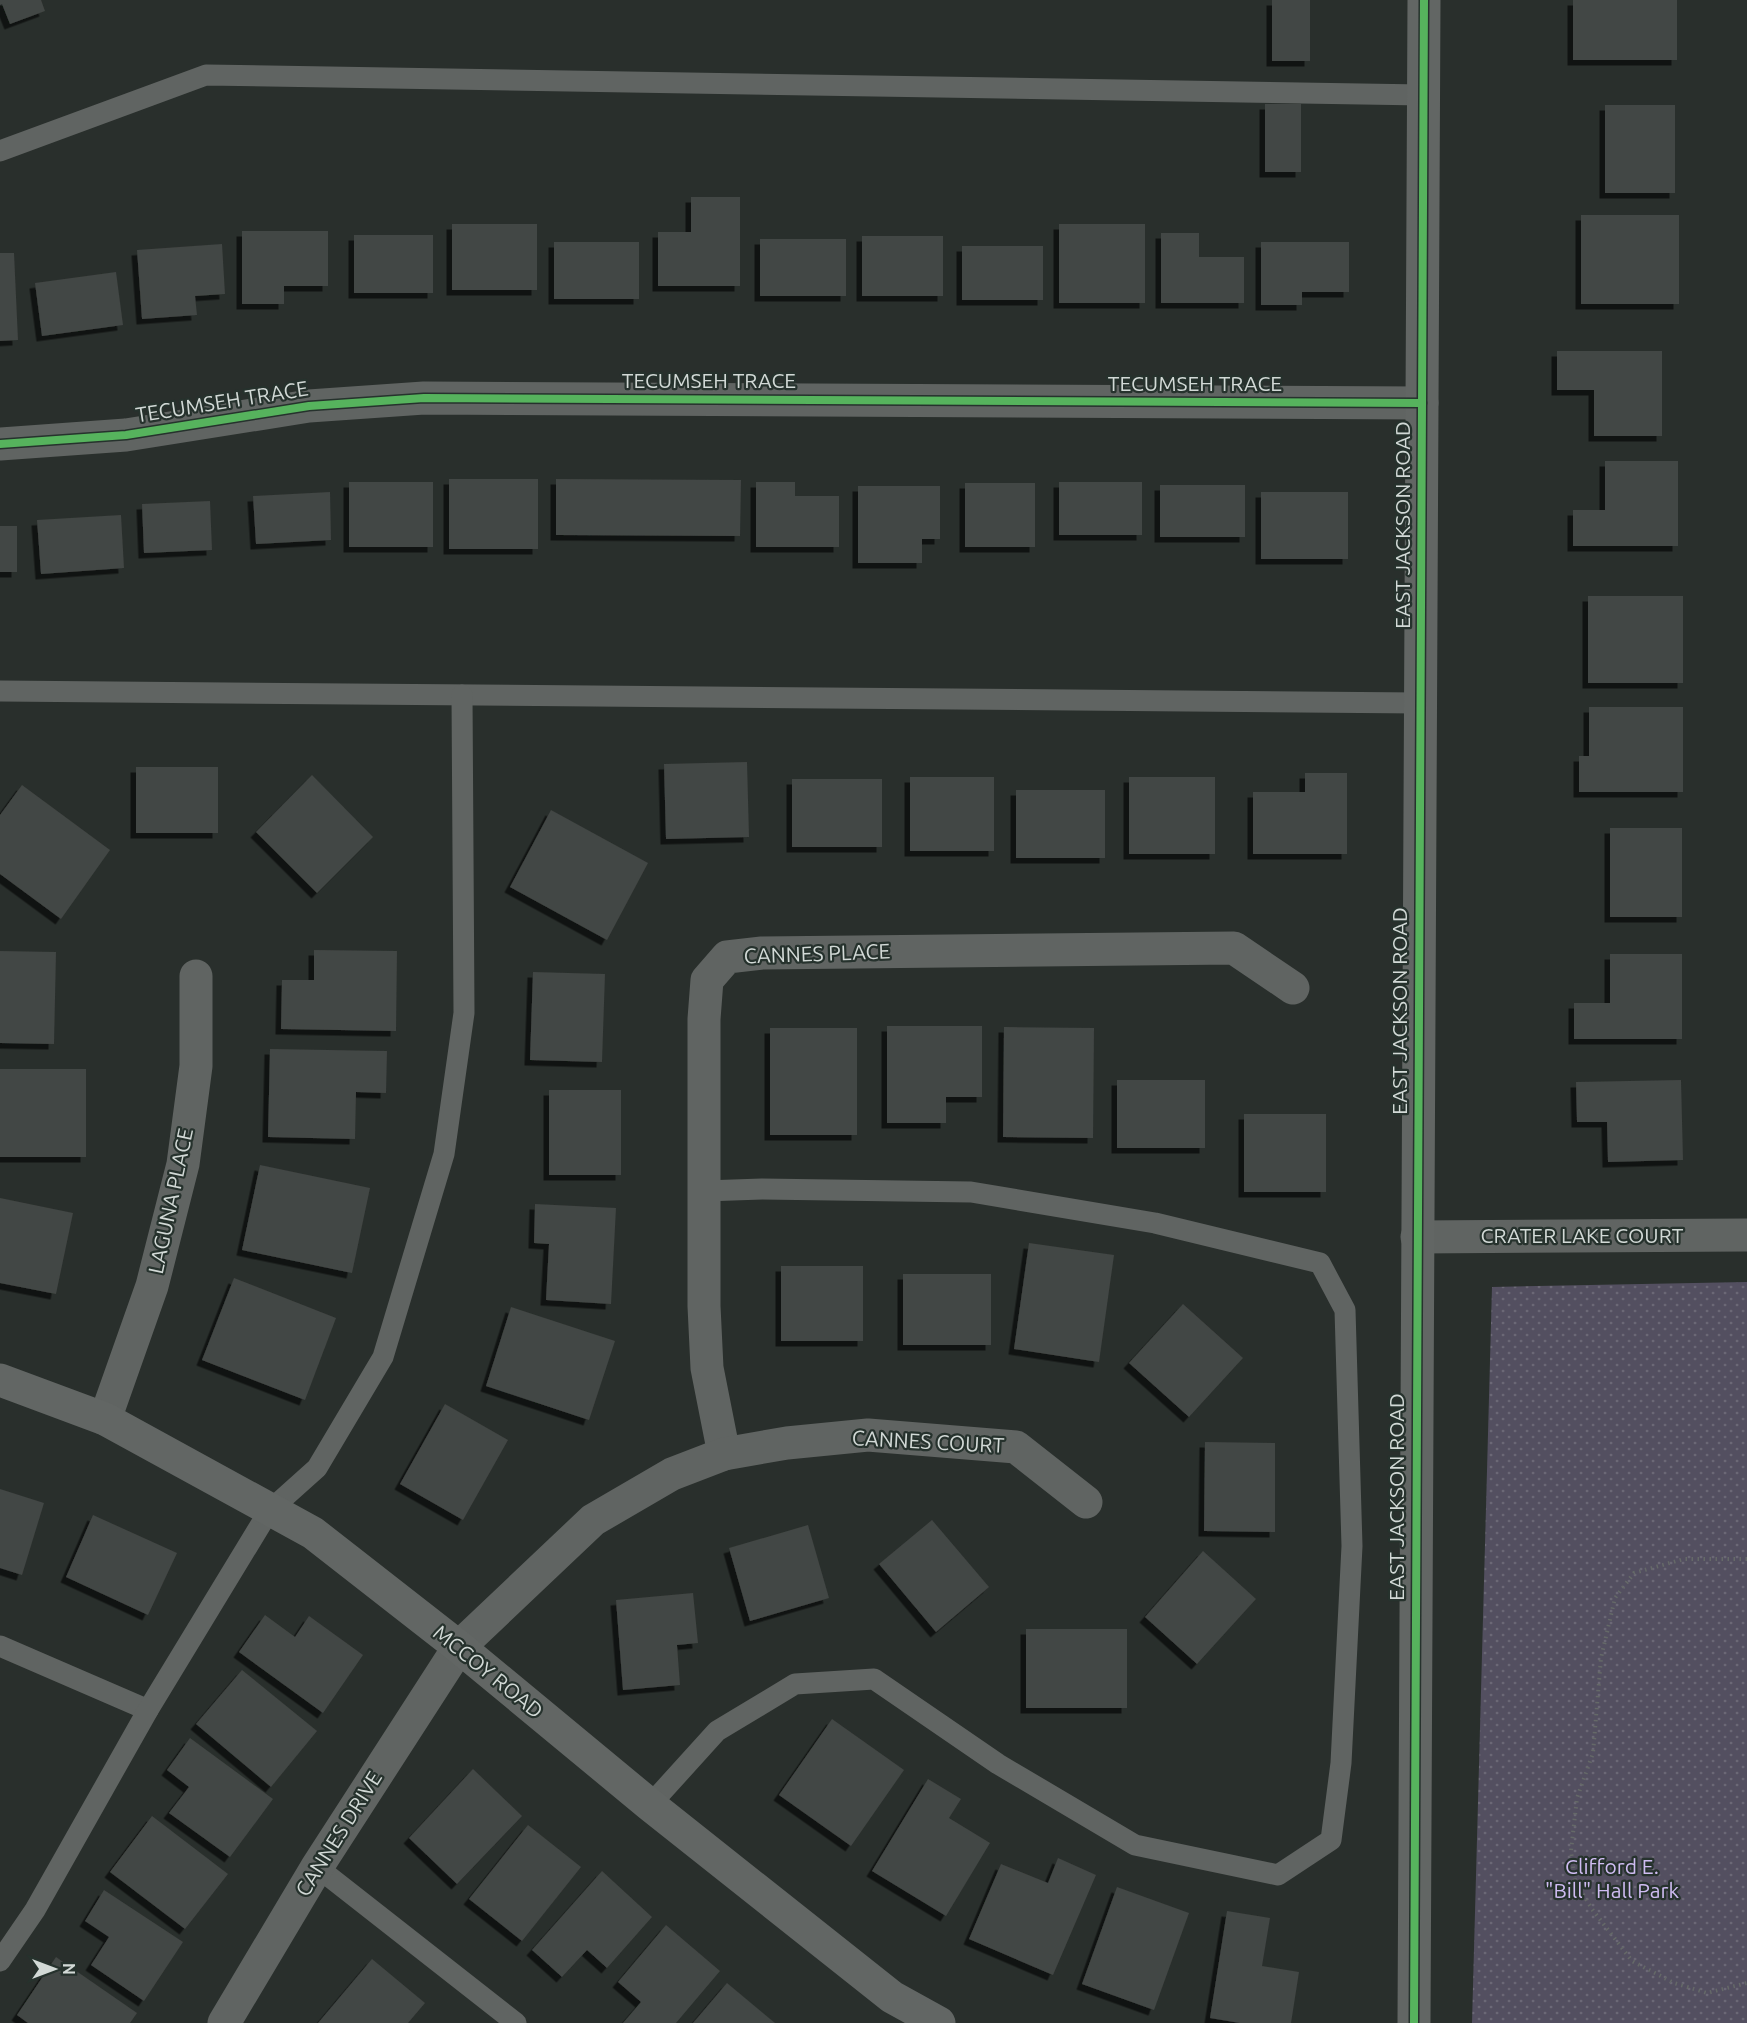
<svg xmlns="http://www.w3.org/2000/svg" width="1747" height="2023" font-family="Ubuntu,sans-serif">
<defs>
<pattern id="park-dots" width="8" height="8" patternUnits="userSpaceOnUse" patternTransform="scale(1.5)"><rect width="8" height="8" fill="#534f60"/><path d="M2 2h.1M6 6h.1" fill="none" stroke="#6b6876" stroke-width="1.8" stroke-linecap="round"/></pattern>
<filter id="shadow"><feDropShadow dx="-5.5" dy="5.5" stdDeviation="0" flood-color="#0009"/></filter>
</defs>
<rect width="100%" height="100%" fill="#292f2c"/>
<polygon fill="url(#park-dots)" points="1747,1282 1747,2023 1472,2023 1492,1287"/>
<g fill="#424644" filter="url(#shadow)">
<polygon points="0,0 41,0 45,11 10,24 2,4 0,5"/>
<rect x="1272" y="0" width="38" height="61"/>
<rect x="1573" y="0" width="104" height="60"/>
<rect x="1265" y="104" width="36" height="68"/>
<rect x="1605" y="105" width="70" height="88"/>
<polygon points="691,197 740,197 740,286 658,286 658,232 691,232"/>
<rect x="1581" y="215" width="98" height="89"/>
<rect x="452" y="224" width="85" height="66"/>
<rect x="1059" y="224" width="86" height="79"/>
<polygon points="242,231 328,231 328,286 284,286 284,304 242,304"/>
<polygon points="1161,233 1199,233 1199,257 1244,257 1244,303 1161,303"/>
<rect x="354" y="235" width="79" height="58"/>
<rect x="862" y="236" width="81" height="60"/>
<rect x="760" y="239" width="86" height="57"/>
<rect x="554" y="242" width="85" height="57"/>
<polygon points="1261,242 1349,242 1349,292 1302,292 1302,305 1261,305"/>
<polygon points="222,244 225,294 195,296 197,315 142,319 137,250"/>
<rect x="962" y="246" width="81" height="54"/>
<polygon points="0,253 14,253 18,340 0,341"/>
<polygon points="116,272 123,325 42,336 35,283"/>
<polygon points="1557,351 1662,351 1662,436 1594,436 1594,390 1557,390"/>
<polygon points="1605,461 1678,461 1678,546 1573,546 1573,510 1605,510"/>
<rect x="449" y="479" width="89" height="70"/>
<polygon points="556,479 741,480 740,536 556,535"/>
<rect x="349" y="482" width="84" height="65"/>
<polygon points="756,482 795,482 795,496 839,496 839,547 756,547"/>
<rect x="1059" y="482" width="83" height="53"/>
<rect x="965" y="483" width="70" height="64"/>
<rect x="1160" y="485" width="85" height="52"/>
<polygon points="858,486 940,486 940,539 922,539 922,563 858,563"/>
<polygon points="330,492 331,540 256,544 253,496"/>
<rect x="1261" y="492" width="87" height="67"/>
<polygon points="210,501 212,550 144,553 142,504"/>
<polygon points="121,515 124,568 41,574 37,520"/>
<rect x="0" y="526" width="17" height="46"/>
<rect x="1588" y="596" width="95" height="87"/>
<polygon points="1589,707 1683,707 1683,792 1579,792 1579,756 1589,756"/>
<polygon points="747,762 749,837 666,839 664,764"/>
<rect x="136" y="767" width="82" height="66"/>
<polygon points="1305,773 1347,773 1347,854 1253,854 1253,792 1305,792"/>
<polygon points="312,775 373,837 317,893 256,832"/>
<rect x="910" y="777" width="84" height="74"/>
<rect x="1129" y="777" width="86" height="77"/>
<rect x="792" y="779" width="90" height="68"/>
<polygon points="22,785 110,850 61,919 0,874 0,815"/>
<rect x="1016" y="790" width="89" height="68"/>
<polygon points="551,810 648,863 607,940 510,887"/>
<rect x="1610" y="828" width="72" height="89"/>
<polygon points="314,950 397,951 396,1031 281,1029 282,980 314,980"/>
<polygon points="0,951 56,952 54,1044 0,1043"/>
<polygon points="1610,954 1682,954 1682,1039 1574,1039 1574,1003 1610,1003"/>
<polygon points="533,972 605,974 602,1062 530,1060"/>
<polygon points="887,1026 982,1026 982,1097 946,1097 946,1123 887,1123"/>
<polygon points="1004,1027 1094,1028 1093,1138 1003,1137"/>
<rect x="770" y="1028" width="87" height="107"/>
<polygon points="270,1049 387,1051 386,1093 356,1092 355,1139 268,1137"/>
<rect x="0" y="1069" width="86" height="88"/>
<rect x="1117" y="1080" width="88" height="68"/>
<polygon points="1681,1080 1683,1160 1608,1162 1607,1122 1577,1122 1576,1082"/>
<rect x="549" y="1090" width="72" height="85"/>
<rect x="1244" y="1114" width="82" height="78"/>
<polygon points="260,1165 370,1188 352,1273 242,1250"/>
<polygon points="0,1198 73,1213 56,1294 0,1283"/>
<polygon points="535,1204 616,1208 611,1304 546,1300 549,1244 534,1243"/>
<polygon points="1029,1243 1114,1255 1099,1362 1014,1349"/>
<rect x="781" y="1266" width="82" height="75"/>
<rect x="903" y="1274" width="88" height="71"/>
<polygon points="234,1278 336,1318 305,1400 202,1360"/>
<polygon points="1183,1304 1243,1358 1189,1417 1129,1363"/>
<polygon points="511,1307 615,1341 589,1420 486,1386"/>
<polygon points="445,1404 508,1440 463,1520 400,1484"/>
<polygon points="1205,1442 1275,1443 1275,1532 1204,1531"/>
<polygon points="0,1489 44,1503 22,1575 0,1568"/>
<polygon points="93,1515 177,1553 148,1615 66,1577"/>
<polygon points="932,1520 989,1587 936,1632 879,1564"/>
<polygon points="808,1525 829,1598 750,1621 729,1548"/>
<polygon points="1203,1551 1256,1599 1197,1664 1145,1617"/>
<polygon points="693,1593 698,1643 677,1645 680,1685 623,1690 616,1600"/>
<polygon points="265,1615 295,1637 309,1616 363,1655 323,1713 239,1652"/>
<rect x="1026" y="1629" width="101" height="79"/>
<polygon points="242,1670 317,1731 271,1787 196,1724"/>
<polygon points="832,1719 904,1770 851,1846 779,1795"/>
<polygon points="190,1738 273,1799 230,1857 169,1813 189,1787 167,1770"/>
<polygon points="473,1769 522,1816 457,1884 409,1838"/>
<polygon points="928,1779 961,1799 949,1818 990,1843 946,1916 872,1871"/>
<polygon points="152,1816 228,1874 185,1929 110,1872"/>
<polygon points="528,1825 581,1867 522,1941 469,1899"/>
<polygon points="1058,1858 1096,1875 1053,1975 969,1939 1001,1864 1048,1883"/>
<polygon points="602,1871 652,1917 607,1968 587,1950 562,1977 532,1950"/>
<polygon points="1117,1887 1189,1913 1154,2010 1082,1984"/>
<polygon points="104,1890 183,1942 144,2001 91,1965 109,1937 85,1921"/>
<polygon points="1227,1911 1270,1918 1262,1966 1299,1972 1291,2023 1240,2023 1210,2018"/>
<polygon points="666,1925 720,1971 676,2023 623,2023 641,2002 618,1982"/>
<polygon points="56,1957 137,2013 130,2023 28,2023 17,2015"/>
<polygon points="372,1959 425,2003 408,2023 318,2023"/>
<polygon points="727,1983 775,2023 693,2023"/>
</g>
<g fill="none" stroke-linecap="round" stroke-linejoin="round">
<polyline stroke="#656968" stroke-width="4" stroke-dasharray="1.5 4.5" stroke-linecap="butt" points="1747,1559 1684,1559 1634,1573 1615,1598 1601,1658 1593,1753 1577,1798 1571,1851 1575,1881 1592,1909 1632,1961 1674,1983 1707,1993 1747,1983"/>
<g stroke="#606462" stroke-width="21">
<polyline points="0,151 206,75 1423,95"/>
<polyline points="0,691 1420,703"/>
<polyline points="0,1646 148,1710"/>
<polyline points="650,1805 717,1731 795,1684 874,1679 998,1764 1135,1845 1278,1875 1331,1840 1341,1763 1352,1546 1345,1310 1320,1263 1155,1223 971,1192 762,1189 704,1191"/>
<polyline points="317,1867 516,2023"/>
<polyline points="0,1961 35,1910 148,1710 269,1511 317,1468 383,1357 444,1154 464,1013 462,695"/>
</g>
<g stroke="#606462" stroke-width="33">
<polyline points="0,444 126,435 309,406 424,398 1422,403"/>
<polyline points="1417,1237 1747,1235"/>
<polyline points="105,1419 152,1286 183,1164 196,1066 196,976"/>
<polyline points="724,1454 707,1368 704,1306 704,1019 707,980 727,957 762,953 1234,948 1293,988"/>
<polyline points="224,2023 317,1867 459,1647 593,1520 672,1474 724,1454 787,1443 868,1435 1016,1447 1086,1502"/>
</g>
<g stroke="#626664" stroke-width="33">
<polyline points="0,1380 105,1419 313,1533 459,1647 650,1805 892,1997 939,2023"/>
<polyline points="1414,2023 1424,0"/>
</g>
<g stroke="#26322d" stroke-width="11">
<g id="cycleway">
<polyline points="0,444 126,435 309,406 424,398 1422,403"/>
<polyline points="1414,2023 1424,0"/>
</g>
</g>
<use href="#cycleway" stroke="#56b35d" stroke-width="8"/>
</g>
<g text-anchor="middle" stroke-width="4.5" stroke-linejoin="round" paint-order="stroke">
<g font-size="21" fill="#d2d9d6" stroke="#26322d">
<text x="709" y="388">TECUMSEH TRACE</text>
<text x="1195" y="391">TECUMSEH TRACE</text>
<text transform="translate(222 402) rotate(-9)" y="7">TECUMSEH TRACE</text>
<text transform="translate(1403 525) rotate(-90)" y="7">EAST JACKSON ROAD</text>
<text transform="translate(817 954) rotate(-2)" y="7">CANNES PLACE</text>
<text transform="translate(1400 1011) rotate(-90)" y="7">EAST JACKSON ROAD</text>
<text transform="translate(171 1201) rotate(-78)" y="7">LAGUNA PLACE</text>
<text x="1582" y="1243">CRATER LAKE COURT</text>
<text transform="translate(928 1442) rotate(3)" y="7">CANNES COURT</text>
<text transform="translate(1397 1497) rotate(-90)" y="7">EAST JACKSON ROAD</text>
<text transform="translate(488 1672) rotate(39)" y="7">MCCOY ROAD</text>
<text transform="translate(339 1834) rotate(-58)" y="7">CANNES DRIVE</text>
</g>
<g font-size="21" fill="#cfbcf2" stroke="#26322d">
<text x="1612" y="1874">Clifford E.<tspan x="1612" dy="24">"Bill" Hall Park</tspan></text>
</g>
</g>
<g transform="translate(54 1969) rotate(90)" stroke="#26322d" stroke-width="4.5" paint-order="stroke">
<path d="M0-4.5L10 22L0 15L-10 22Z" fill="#d2d9d6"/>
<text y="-9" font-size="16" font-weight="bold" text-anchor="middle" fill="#d2d9d6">N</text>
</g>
</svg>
